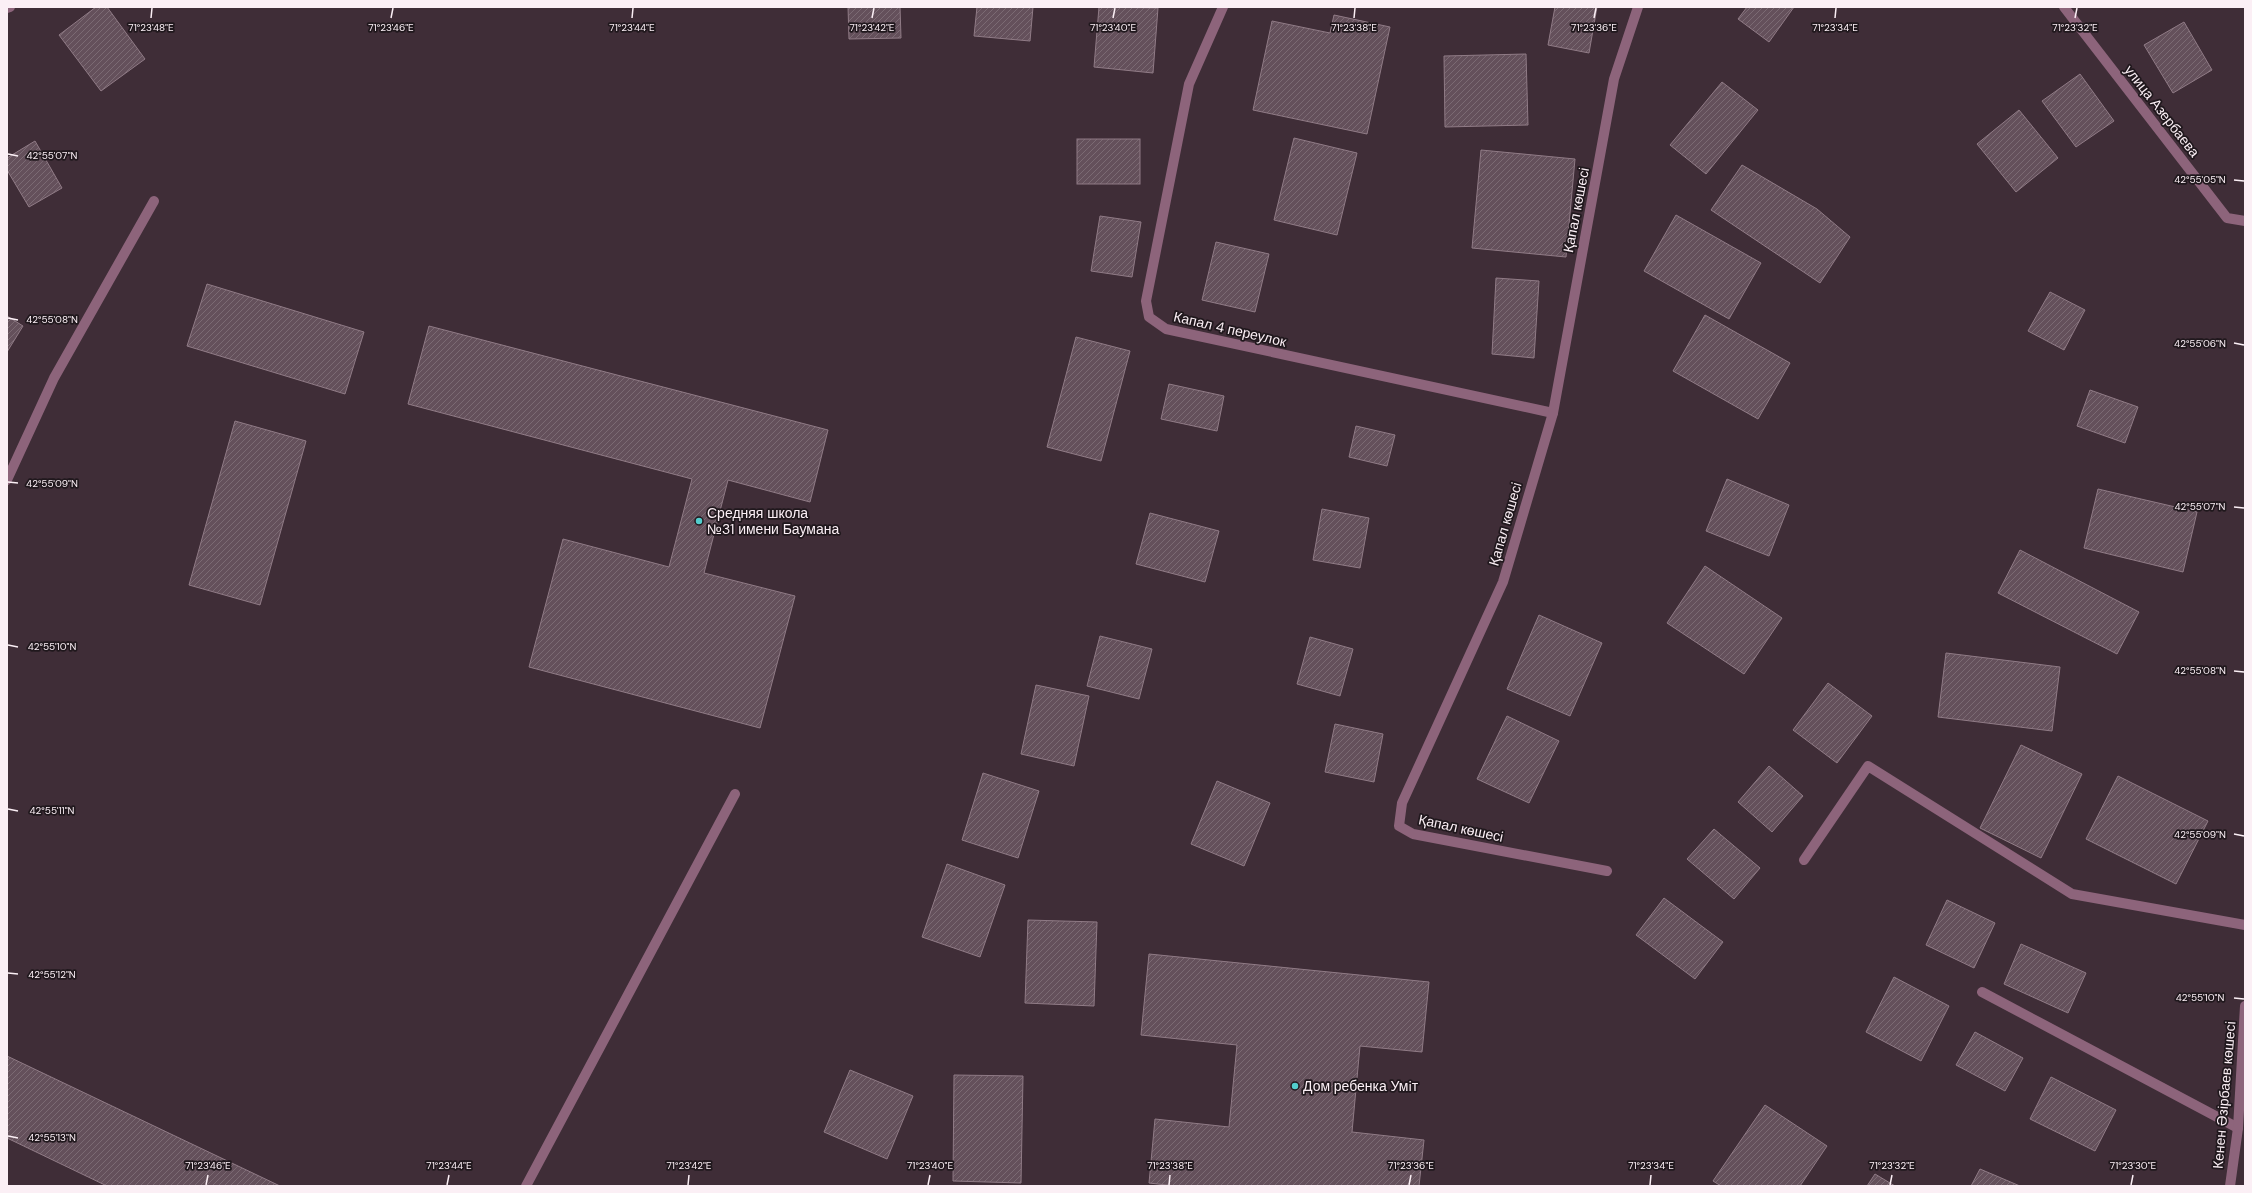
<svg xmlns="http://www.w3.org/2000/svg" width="2252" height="1193" font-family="'DM Sans',sans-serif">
<defs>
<pattern id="building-hatch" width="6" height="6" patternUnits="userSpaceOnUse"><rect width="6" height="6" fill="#64505b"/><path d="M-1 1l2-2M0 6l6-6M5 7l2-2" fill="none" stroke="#7b6a73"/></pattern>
</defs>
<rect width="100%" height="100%" fill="#3f2d37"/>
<g fill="url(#building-hatch)" stroke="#907b86">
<polygon points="96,7 107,7 145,59 101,91 59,35"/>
<polygon points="848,7 900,7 901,38 849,39"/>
<polygon points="977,7 1033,7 1030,41 974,36"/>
<polygon points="1099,7 1158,8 1153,73 1094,67"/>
<polygon points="1555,7 1597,7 1589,53 1548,45"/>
<polygon points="1747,7 1794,7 1769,42 1738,19"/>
<polygon points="1334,15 1390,27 1367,134 1253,110 1272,21 1330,33"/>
<polygon points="2184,22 2212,70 2173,93 2144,45"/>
<polygon points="1526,54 1528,125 1445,127 1444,56"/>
<polygon points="2080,74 2114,121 2076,147 2042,101"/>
<polygon points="1722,82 1758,110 1706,174 1670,145"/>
<polygon points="2019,110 2058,158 2016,192 1977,144"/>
<polygon points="1294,138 1357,153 1337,235 1274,220"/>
<rect x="1077" y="139" width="63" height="45"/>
<polygon points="35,141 62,188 29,207 7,170 7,158"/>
<polygon points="1481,150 1575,159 1566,257 1472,248"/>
<polygon points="1742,165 1817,209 1850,237 1820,283 1711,210"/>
<polygon points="1676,215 1761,263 1729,319 1644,271"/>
<polygon points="1100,216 1141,222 1132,277 1091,271"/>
<polygon points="1216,242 1269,254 1255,312 1202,300"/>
<polygon points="1496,278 1539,281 1534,358 1492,354"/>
<polygon points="207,284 364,332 345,394 187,346"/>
<polygon points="2050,292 2085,310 2064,350 2028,331"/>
<polygon points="1705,315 1790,363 1758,419 1673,371"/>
<polygon points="7,316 23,326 7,352"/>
<polygon points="429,326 828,430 810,502 728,480 704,573 795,596 760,728 529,667 563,539 669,567 692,479 408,404"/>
<polygon points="1076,337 1130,351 1101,461 1047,447"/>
<polygon points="1169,384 1224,396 1217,431 1161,419"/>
<polygon points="2090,390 2138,407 2125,443 2077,426"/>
<polygon points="235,421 306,441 260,605 189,585"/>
<polygon points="1356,426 1395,435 1387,466 1349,457"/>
<polygon points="1727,479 1789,505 1769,556 1706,531"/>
<polygon points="2098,489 2197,512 2183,572 2084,548"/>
<polygon points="1322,509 1369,518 1360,568 1313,560"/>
<polygon points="1150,513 1219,531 1205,582 1136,564"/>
<polygon points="2020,550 2139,612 2117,654 1998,593"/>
<polygon points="1705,566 1782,618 1744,674 1667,623"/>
<polygon points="1539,615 1602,643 1570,716 1507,689"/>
<polygon points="1100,636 1152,649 1139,699 1087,686"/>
<polygon points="1310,637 1353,649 1340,696 1297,684"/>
<polygon points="1946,653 2060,667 2052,731 1938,717"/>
<polygon points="1828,683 1872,716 1837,763 1793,730"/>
<polygon points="1036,685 1089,696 1074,766 1021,754"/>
<polygon points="1507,716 1559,741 1529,803 1477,779"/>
<polygon points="1335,724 1383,734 1374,782 1325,772"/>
<polygon points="2021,745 2082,774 2041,858 1980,828"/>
<polygon points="1769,766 1803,796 1772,832 1738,802"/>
<polygon points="983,773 1039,791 1018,858 962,840"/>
<polygon points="2118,776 2208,821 2176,884 2086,839"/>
<polygon points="1217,781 1270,803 1244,866 1191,844"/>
<polygon points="1714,829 1760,868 1734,899 1687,859"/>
<polygon points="947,864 1005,885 980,957 922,937"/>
<polygon points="1664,898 1723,942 1695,979 1636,935"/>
<polygon points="1947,900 1995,923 1974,968 1926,945"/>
<polygon points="1028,920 1097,922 1094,1006 1025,1003"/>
<polygon points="2021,944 2086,973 2068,1013 2004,984"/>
<polygon points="1149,954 1429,982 1422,1052 1360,1046 1352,1132 1424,1140 1419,1186 1175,1186 1149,1183 1155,1119 1229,1127 1237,1045 1141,1035"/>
<polygon points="1894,977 1949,1006 1921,1061 1866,1032"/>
<polygon points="1975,1032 2023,1058 2005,1091 1956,1065"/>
<polygon points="7,1056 280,1186 107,1186 7,1138"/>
<polygon points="850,1070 913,1096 887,1159 824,1132"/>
<polygon points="954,1075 1023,1076 1021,1183 953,1181"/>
<polygon points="2051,1077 2116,1110 2095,1151 2030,1119"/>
<polygon points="1765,1105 1827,1146 1800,1186 1721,1186 1713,1181"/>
<polygon points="1980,1169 2020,1186 1971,1186"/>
<polygon points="1875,1174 1895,1186 1867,1186"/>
</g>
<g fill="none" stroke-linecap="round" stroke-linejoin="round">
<g stroke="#8d647b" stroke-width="10">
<polyline points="1223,7 1189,84 1146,301 1149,317 1166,329 1553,413"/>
<polyline points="2064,7 2227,218 2245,221"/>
<polyline points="7,8 10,7"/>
<polyline points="7,480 54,378 154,201"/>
<polyline points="1804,860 1868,766 2072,894 2245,925"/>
<polyline points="1607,871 1413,834 1399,826 1402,803 1503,582 1553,413 1614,79 1638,7"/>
<polyline points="1982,992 2238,1128"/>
<polyline points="526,1186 735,794"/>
<polyline points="2230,1186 2238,1128 2245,1006"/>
</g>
</g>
<path fill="none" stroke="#fbeff5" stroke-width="1.5" d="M151,18L152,8M391,18L393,8M632,18L633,8M872,18L874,8M1113,18L1115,8M1354,18L1355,8M1594,18L1596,8M1835,18L1836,8M2075,18L2077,8M8,154L18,156M2234,180L2244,181M8,318L18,320M2234,343L2244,345M8,482L18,483M2234,507L2244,508M8,645L18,647M2234,671L2244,672M8,809L18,811M2234,834L2244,836M8,973L18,974M2234,998L2244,999M8,1136L18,1138M206,1185L208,1175M447,1185L449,1175M688,1185L689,1175M928,1185L930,1175M1169,1185L1170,1175M1409,1185L1411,1175M1650,1185L1651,1175M1890,1185L1892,1175M2131,1185L2133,1175"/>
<g fill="#52cdcc" stroke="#20181d" stroke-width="1.5">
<circle cx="699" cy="521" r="4"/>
<circle cx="1295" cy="1086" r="4"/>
</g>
<g text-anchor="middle" stroke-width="3.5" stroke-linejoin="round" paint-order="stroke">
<g font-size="14" fill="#fbeff5" stroke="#20181d">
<text transform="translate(2162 111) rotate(52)" y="5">улица Азербаева</text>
<text transform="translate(1576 210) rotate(-79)" y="5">Қапал көшесі</text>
<text transform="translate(1230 329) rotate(13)" y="5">Капал 4 переулок</text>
<text transform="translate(1505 524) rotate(-74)" y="5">Қапал көшесі</text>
<text transform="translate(1461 828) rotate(12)" y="5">Қапал көшесі</text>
<text transform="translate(2224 1095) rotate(-85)" y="5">Кенен Әзірбаев көшесі</text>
</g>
<g font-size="14" fill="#fbeff5" stroke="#20181d" text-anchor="start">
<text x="707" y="518">Средняя школа<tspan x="707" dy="16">№31 имени Баумана</tspan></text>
<text x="1303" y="1091">Дом ребенка Умiт</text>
</g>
</g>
<g font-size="10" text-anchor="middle" fill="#fbeff5" stroke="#20181d" stroke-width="3.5" stroke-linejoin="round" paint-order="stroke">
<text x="151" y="31">71°23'48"E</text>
<text x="391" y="31">71°23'46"E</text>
<text x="632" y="31">71°23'44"E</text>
<text x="872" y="31">71°23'42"E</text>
<text x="1113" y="31">71°23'40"E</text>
<text x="1354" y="31">71°23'38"E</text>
<text x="1594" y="31">71°23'36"E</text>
<text x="1835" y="31">71°23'34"E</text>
<text x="2075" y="31">71°23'32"E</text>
<text x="52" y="159">42°55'07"N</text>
<text x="2200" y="183">42°55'05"N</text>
<text x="52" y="323">42°55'08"N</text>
<text x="2200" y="347">42°55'06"N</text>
<text x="52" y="487">42°55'09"N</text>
<text x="2200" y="510">42°55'07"N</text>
<text x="52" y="650">42°55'10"N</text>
<text x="2200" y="674">42°55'08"N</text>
<text x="52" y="814">42°55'11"N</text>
<text x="2200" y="838">42°55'09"N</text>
<text x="52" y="978">42°55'12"N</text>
<text x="2200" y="1001">42°55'10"N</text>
<text x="52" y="1141">42°55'13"N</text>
<text x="208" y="1169">71°23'46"E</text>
<text x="449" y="1169">71°23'44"E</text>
<text x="689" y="1169">71°23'42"E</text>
<text x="930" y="1169">71°23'40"E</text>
<text x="1170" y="1169">71°23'38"E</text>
<text x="1411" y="1169">71°23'36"E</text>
<text x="1651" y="1169">71°23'34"E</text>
<text x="1892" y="1169">71°23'32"E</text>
<text x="2133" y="1169">71°23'30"E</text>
</g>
<rect width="2252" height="1193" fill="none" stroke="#fbeff5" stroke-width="16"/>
</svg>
